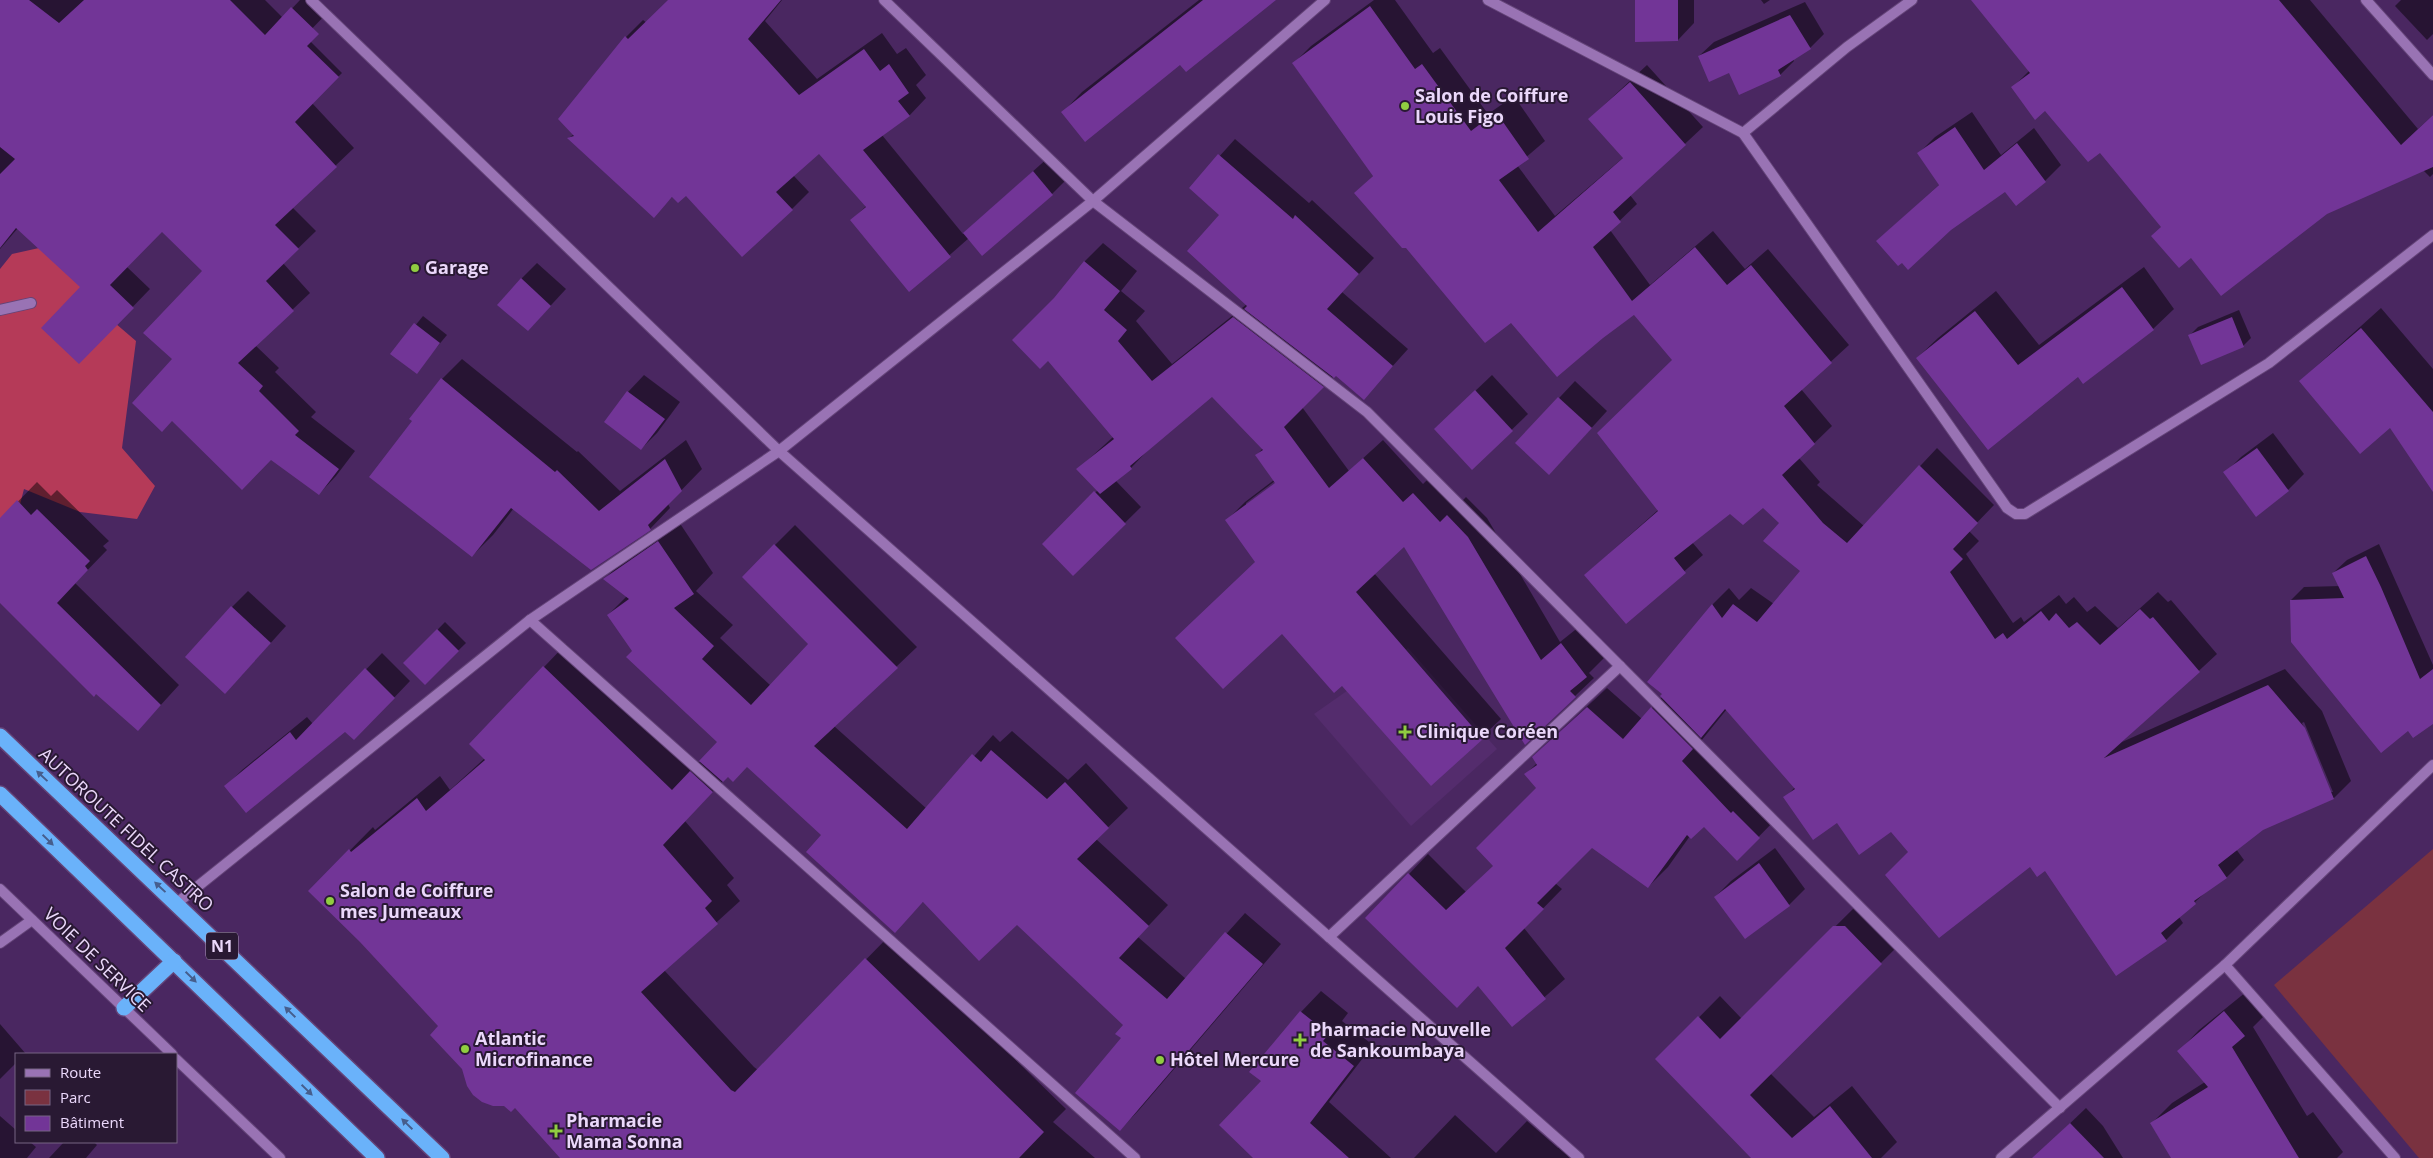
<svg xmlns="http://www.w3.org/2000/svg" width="2433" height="1158" font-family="'Open Sans',sans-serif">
<rect width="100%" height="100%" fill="#4a2761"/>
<polygon fill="#542c6d" points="1408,648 1497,749 1411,826 1314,714"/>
<polygon fill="#7a3240" points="2433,849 2433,1158 2419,1158 2274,985"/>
<polygon fill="#b53a58" points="57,244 87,299 136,341 122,448 155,486 137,519 80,512 24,489 12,535 0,541 0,269 12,254"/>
<g fill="#0007" fill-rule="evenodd">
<polygon points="0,0 265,0 283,18 300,0 319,0 330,10 305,36 342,73 312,103 354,148 292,207 316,231 283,263 310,293 255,345 279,368 275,372 316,412 311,417 355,451 336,476 319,494 174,359 204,271 162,230 127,267 150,289 96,345 82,287 18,228 0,249"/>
<polygon points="670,0 782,0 765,21 817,79 882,33 897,54 906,48 926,75 916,85 926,98 909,116 882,135 963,234 1050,156 1068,178 1052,194 969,238 910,290 852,220 867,205 819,152 793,175 809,192 792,209 686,194 673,196 654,216 569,138 574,134 626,37 643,20 647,23"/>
<polygon points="1199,0 1270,0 1181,64 1063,112 1082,92"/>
<path d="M1374,0H1395L1433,53L1440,48L1488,114L1514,96L1545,141L1517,165L1555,216L1624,157L1589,119L1647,65L1703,127L1630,195L1637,204L1610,230L1650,285L1713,231L1745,269L1768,249L1849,345L1801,389L1832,426L1799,458L1820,482L1817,485L1864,526L1937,448L1994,505L1969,531L1979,541L1966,554L2013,623L2021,617L2024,622L2059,595L2066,604L2074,597L2087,612L2095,606L2118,628L2158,592L2168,602L2171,600L2217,654L2122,742L2285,669L2322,711L2351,781L2334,798L2262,829L2236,849L2244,860L2227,877L2209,889L2179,917L2183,923L2166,940L2046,869L2030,865L1910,852L1891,830L1837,821L1785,798L1795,787L1727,709L1701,741L1752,794L1754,793L1778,817L1737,859L1704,825L1690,836L1668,867L1648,887L1592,846L1555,883L1562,889L1524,928L1565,979L1512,1026L1409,874L1428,854L1466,892L1495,865L1538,788L1526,774L1537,763L1553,738L1607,688L1642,719L1662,697L1712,605L1729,588L1739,600L1751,588L1774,604L1802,571L1780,523L1763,506L1730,512L1692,542L1703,555L1626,622L1585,575L1658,510L1674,360L1635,314L1602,337L1511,321L1406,247L1355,193L1374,175L1293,64L1311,46ZM2304,722L2333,792H2330L2302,723Z"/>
<polygon points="1636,0 1694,0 1694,23 1678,40"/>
<polygon points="1761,0 1770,0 1764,4"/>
<polygon points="1984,0 2310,0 2418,129 2433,115 2433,174 2430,177 2423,170 2191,256 2162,226 2100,151 2013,87 2030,70"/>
<polygon points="2401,0 2433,0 2433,34 2427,40 2395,6"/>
<polygon points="1805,2 1824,34 1810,48 1793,59 1794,61 1780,75 1730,71 1699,56 1714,42"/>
<polygon points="1972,112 2001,155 2034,128 2061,165 2045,181 2006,190 1877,241 1940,184 1919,153 1935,137"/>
<path d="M1235,139L1309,203L1312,200L1374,258L1342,292L1408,349L1364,398L1336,374L1302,407L1349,471L1383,440L1423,484L1432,475L1459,504L1466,497L1487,518L1560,642L1580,626L1605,657L1589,673L1594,678L1575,696L1404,545L1374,573L1501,719L1431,784L1227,520L1245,502L1274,480L1256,456L1263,448L1212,395L1149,449L1131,468L1116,481L1141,507L1073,574L1043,544L1098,490L1078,469L1113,437L1055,299L1084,262L1103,243L1137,271L1121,291L1145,311L1136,321L1172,364L1247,304L1221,215L1191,188ZM1279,478L1280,480L1246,506V503Z"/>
<polygon points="537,263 566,289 528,330 521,279"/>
<polygon points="2144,267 2174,309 2153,329 2078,375 1917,358 1938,338 1996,291 2039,345"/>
<polygon points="2381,308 2433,369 2433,490 2390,427 2300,381"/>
<polygon points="2239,310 2251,338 2243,346 2202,363 2190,335 2198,327"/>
<polygon points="423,316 447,335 416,372 392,354"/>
<polygon points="462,359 577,452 578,451 620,491 686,440 702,469 668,504 670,508 650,529 514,508 493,535 472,556 442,379"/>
<polygon points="644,375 680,402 657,433 641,449 606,422 628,392"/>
<polygon points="1492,375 1528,414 1472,468 1452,413"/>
<polygon points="1575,381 1607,411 1565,457 1517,443"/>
<polygon points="2273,433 2304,474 2288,490 2225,473 2241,457"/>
<polygon points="37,482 51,496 57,490 109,541 103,546 107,550 75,583 179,685 138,730 0,602 0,520"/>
<polygon points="679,522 713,573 696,591 733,625 720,638 771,686 809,644 743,577 795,525 917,647 834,726 927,809 993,735 1000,742 1012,731 1068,780 1086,763 1128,808 1096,839 1168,905 1138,937 1186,979 1245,913 1281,944 1139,1110 1120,1130 1125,1025 1017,924 924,901 895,931 823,835 747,766 728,776 685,821 734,878 727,885 740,901 664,970 754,1067 758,1070 889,936 1066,1109 1053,1122 1095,1158 562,1158 515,1106 505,1105 464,1068 440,1026 361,942 310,891 373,827 375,830 440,776 450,790 485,758 544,667 566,644 695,767 718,742 633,651 608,615 627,596 605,579 624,559"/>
<polygon points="2379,544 2433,665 2433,722 2291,600 2304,587 2340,586 2333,573 2347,560"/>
<polygon points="248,591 286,626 241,676 232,607"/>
<polygon points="445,622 466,643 425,683 405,663"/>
<polygon points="382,653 410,681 370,723 346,730 226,786 242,770 307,717 313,724"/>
<polygon points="1775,848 1805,889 1789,905 1745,937 1715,897 1731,881"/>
<polygon points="1856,906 1866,906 1902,942 1770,1073 1814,1117 1852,1086 1897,1142 1881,1158 1753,1158 1657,1060 1720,996 1742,1019"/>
<polygon points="1321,991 1348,1013 1342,1021 1373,1045 1329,1102 1391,1158 1255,1158 1263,1081 1301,1012"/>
<polygon points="2246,992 2265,1015 2253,1027 2307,1116 2313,1112 2343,1152 2337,1158 2172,1158 2151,1124 2172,1103 2205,1082 2179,1051 2199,1030"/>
<polygon points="0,1024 26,1054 16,1054 16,1063 0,1079"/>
<polygon points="2086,1108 2103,1126 2123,1158 2054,1158 2062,1131"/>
<polygon points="1455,1115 1496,1153 1527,1121 1558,1148 1563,1144 1577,1158 1414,1158"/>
<polygon points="0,1116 16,1130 16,1142 30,1142 36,1147 27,1158 0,1158"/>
<polygon points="64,1142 94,1142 97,1145 86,1158 49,1158"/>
</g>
<g fill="#723597">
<polygon points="0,0 29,0 59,23 84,0 230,0 265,35 291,7 319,34 307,46 339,77 295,122 337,167 275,225 299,249 266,281 294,311 238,363 263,386 259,391 299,431 295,435 339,469 319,495 271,460 242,490 172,421 162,432 132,403 172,359 143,333 202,271 162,232 110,285 134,308 79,364 41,328 80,287 16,228 0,248 0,174 15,159 0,147"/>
<polygon points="668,0 781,0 748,39 799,95 864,49 880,71 889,64 909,93 898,101 910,116 863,150 951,257 909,292 850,220 866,207 819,154 776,192 793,210 742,257 686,196 678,203 672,197 654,218 567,138 574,136 558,119 625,36 628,39"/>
<polygon points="1203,0 1276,0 1186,72 1180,65 1085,142 1061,112"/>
<polygon points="1635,0 1678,0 1678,41 1635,42"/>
<polygon points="1971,0 2279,0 2401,145 2433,115 2433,167 2327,214 2221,296 2191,258 2179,268 2151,236 2161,227 2100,153 2088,162 2045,111 2035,120 2011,87 2030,73"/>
<polygon points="1370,6 1415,69 1422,64 1471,131 1496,112 1529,159 1499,180 1538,232 1623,158 1588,119 1630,82 1686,145 1613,212 1621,222 1593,247 1632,301 1695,247 1727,285 1751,265 1832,363 1784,406 1815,444 1782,475 1823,523 1847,543 1919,465 1978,523 1953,549 1963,559 1950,572 1995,639 2003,633 2007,639 2041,611 2049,621 2056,613 2069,628 2077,622 2100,645 2140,609 2150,619 2153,617 2200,672 2104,758 2268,685 2305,728 2334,799 2263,830 2218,865 2227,878 2194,901 2196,904 2161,933 2167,941 2116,976 2045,871 2037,877 2030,867 1939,938 1885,875 1908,852 1891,832 1859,855 1837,823 1813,840 1783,797 1795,789 1725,709 1701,738 1660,696 1662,694 1647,682 1712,604 1722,618 1733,604 1757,622 1800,571 1763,541 1779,523 1763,508 1743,525 1730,514 1674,558 1686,573 1626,624 1584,575 1658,511 1597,433 1672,360 1634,315 1603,338 1557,377 1511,323 1485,343 1406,248 1402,248 1354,193 1373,176 1292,63"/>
<polygon points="1790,15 1811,49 1778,70 1781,76 1739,95 1729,73 1709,82 1698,56"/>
<polygon points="1955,127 1984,170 2017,143 2046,182 2016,206 2005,192 1951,230 1908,270 1902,263 1898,266 1876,241 1939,185 1917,153"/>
<polygon points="1218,154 1293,219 1295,215 1359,274 1327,309 1393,366 1364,400 1336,376 1334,378 1244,309 1247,306 1187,251 1219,215 1189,188"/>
<polygon points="1033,171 1053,195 982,256 963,233"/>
<polygon points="1084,261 1120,291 1104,310 1127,330 1118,341 1152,381 1233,317 1324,387 1284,427 1329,488 1363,458 1403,502 1413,493 1440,522 1447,515 1468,537 1541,660 1561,643 1587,677 1570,691 1576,697 1525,745 1404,547 1356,592 1483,739 1431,786 1342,686 1334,693 1282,634 1223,689 1175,638 1255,562 1225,520 1275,483 1255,455 1263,450 1212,397 1130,466 1132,469 1100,494 1076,469 1114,439 1048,361 1040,369 1012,340 1054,298"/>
<polygon points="521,278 551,306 528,331 497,305"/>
<polygon points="2122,287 2154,330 2083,384 2078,377 1988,450 1916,358 1975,311 2018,365"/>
<polygon points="2232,317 2244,347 2201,365 2188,335"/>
<polygon points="414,323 440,343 417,374 390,354"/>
<polygon points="2361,328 2433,412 2433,492 2390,428 2360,454 2299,381"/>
<polygon points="441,378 555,472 557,470 599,511 665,459 682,491 648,525 651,530 591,570 511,508 472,557 369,477 412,421 409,419"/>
<polygon points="1475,390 1513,431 1472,470 1434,429"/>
<polygon points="627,391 665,419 641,450 604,422"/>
<polygon points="1558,397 1592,428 1549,475 1515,443"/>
<polygon points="2257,448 2289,491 2256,517 2223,472"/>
<polygon points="1094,491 1126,524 1073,576 1042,544"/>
<polygon points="17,500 31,515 37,509 90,561 85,566 88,570 57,603 161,705 138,731 96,694 94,697 0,603 0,518"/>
<polygon points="658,541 694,594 674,608 714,646 702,659 751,705 808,644 742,577 774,544 898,668 814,746 907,829 972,754 981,762 991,750 1047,799 1065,782 1109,828 1077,859 1149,926 1119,958 1167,999 1225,932 1263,964 1120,1131 1075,1093 1121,1038 1115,1034 1123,1025 1017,925 979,961 923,902 895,933 806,852 821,835 747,767 733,782 728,777 723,782 699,761 717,742 626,657 632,651 607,615 629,599 603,579"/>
<polygon points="2366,556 2381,587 2420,679 2433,669 2433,724 2413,738 2408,731 2381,753 2291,642 2290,600 2344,598 2332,573"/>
<polygon points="231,606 271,643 225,694 185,657"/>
<polygon points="437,629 459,651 425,685 403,663"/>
<polygon points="543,666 672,790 690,771 713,792 663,845 712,901 705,908 718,924 641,992 731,1090 735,1092 865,958 1044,1132 1019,1158 560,1158 515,1108 511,1112 504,1106 493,1106 482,1102 473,1095 467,1086 462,1069 430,1035 438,1026 360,942 308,891 349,849 351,852 417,798 426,811 485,760 469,744"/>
<polygon points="365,668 395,698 354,740 345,732 246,813 224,786 290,732 296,740"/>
<polygon points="1587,707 1623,739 1651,707 1693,749 1682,761 1731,813 1733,811 1760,838 1737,861 1704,827 1691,839 1687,835 1648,888 1592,848 1537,903 1544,909 1505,948 1546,999 1512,1027 1478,986 1457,1008 1365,918 1408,873 1446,910 1493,866 1476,848 1536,788 1524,774 1537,765 1532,757"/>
<polygon points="1759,863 1790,906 1745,939 1714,897"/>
<polygon points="1833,926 1845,926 1882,964 1750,1095 1792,1138 1830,1106 1872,1158 1751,1158 1655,1059 1698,1016 1720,1039"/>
<polygon points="1300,1011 1329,1034 1323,1041 1354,1066 1310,1123 1349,1158 1253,1158 1219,1125 1261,1081 1249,1072"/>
<polygon points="2224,1011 2245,1036 2232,1047 2299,1158 2171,1158 2150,1123 2208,1087 2177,1051"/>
<polygon points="2070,1123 2104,1158 2032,1158"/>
</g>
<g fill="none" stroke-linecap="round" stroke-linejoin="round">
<g stroke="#644478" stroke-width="12">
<g id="lane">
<polyline points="1743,133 1847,47 1912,0"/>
<polyline points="0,310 31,303"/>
<polyline points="1329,937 1620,666"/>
</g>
</g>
<g stroke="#644478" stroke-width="12">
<g id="street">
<polyline points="311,0 779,451 1579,1158"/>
<polyline points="884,0 1093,201 1367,412 2060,1108"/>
<polyline points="1488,0 1743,133 2007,508 2016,514 2025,514 2269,363 2433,235"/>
<polyline points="2366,0 2433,75"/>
<polyline points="530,620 1135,1158"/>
<polyline points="0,889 172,1054"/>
<polyline points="177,903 530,620 779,451 1093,201 1325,0"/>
<polyline points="0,943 32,920"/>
<polyline points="2225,965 2395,1158"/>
<polyline points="176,1059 280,1158"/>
<polyline points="2001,1158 2225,965 2433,765"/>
</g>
</g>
<g stroke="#644478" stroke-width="18">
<g id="highway">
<polyline points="0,736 442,1158"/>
<polyline points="0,794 377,1158"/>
<polyline points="124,1008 174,961"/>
</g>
</g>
<use href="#lane" stroke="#9973b4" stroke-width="10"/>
<use href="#street" stroke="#9973b4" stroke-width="10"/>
<use href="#highway" stroke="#6ab2fa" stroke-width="15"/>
</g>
<defs><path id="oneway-solid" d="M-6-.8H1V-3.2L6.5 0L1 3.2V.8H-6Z" transform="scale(1.25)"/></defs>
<g fill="#465e8d">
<use href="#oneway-solid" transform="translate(42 776) rotate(-137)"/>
<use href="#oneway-solid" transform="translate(48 840) rotate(44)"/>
<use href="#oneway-solid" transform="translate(160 887) rotate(-137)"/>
<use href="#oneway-solid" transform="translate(191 977) rotate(44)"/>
<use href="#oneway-solid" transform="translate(290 1012) rotate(-136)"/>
<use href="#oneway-solid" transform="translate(307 1090) rotate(44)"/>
<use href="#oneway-solid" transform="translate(407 1124) rotate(-136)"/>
</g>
<g fill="#90cd41" stroke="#291933" stroke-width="2">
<circle cx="1405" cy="106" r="5"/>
<circle cx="415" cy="268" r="5"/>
<path d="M1402.5 724.5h5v5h5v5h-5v5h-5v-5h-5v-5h5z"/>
<circle cx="330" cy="901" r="5"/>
<path d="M1297.5 1032.5h5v5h5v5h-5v5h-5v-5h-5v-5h5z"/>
<circle cx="465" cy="1049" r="5"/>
<circle cx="1160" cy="1060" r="5"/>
<path d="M553.5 1123.5h5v5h5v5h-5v5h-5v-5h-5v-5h5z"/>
</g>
<g text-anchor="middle" stroke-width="4" stroke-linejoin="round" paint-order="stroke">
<rect fill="#291933" stroke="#b19fbf" stroke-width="1" x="206" y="932.5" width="32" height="27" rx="4"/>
<g font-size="16" font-weight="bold" fill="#ebd8fb">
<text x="222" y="952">N1</text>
</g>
<g font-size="18" font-weight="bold" fill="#ebd8fb" stroke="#291933" text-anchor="start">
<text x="1415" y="102">Salon de Coiffure<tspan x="1415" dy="21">Louis Figo</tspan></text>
<text x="425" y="274">Garage</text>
<text x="1416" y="738">Clinique Coréen</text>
<text x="340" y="897">Salon de Coiffure<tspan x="340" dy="21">mes Jumeaux</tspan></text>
<text x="1310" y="1036">Pharmacie Nouvelle<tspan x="1310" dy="21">de Sankoumbaya</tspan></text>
<text x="475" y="1045">Atlantic<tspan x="475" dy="21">Microfinance</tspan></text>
<text x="1170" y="1066">Hôtel Mercure</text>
<text x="566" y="1127">Pharmacie<tspan x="566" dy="21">Mama Sonna</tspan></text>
</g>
<g font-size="18" fill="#ebd8fb" stroke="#291933">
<text transform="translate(126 830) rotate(43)" y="6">AUTOROUTE FIDEL CASTRO</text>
<text transform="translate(97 960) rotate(44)" y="6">VOIE DE SERVICE</text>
</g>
</g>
<rect x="15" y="1053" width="162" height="90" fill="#291933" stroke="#776583"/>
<rect x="25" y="1069" width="25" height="8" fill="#9973b4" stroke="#776583"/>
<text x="60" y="1078" font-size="15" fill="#ebd8fb">Route</text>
<rect x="25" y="1090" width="25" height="15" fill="#7a3240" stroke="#776583"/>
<text x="60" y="1103" font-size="15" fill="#ebd8fb">Parc</text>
<rect x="25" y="1116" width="25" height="15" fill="#723597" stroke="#776583"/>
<text x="60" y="1128" font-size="15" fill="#ebd8fb">Bâtiment</text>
</svg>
